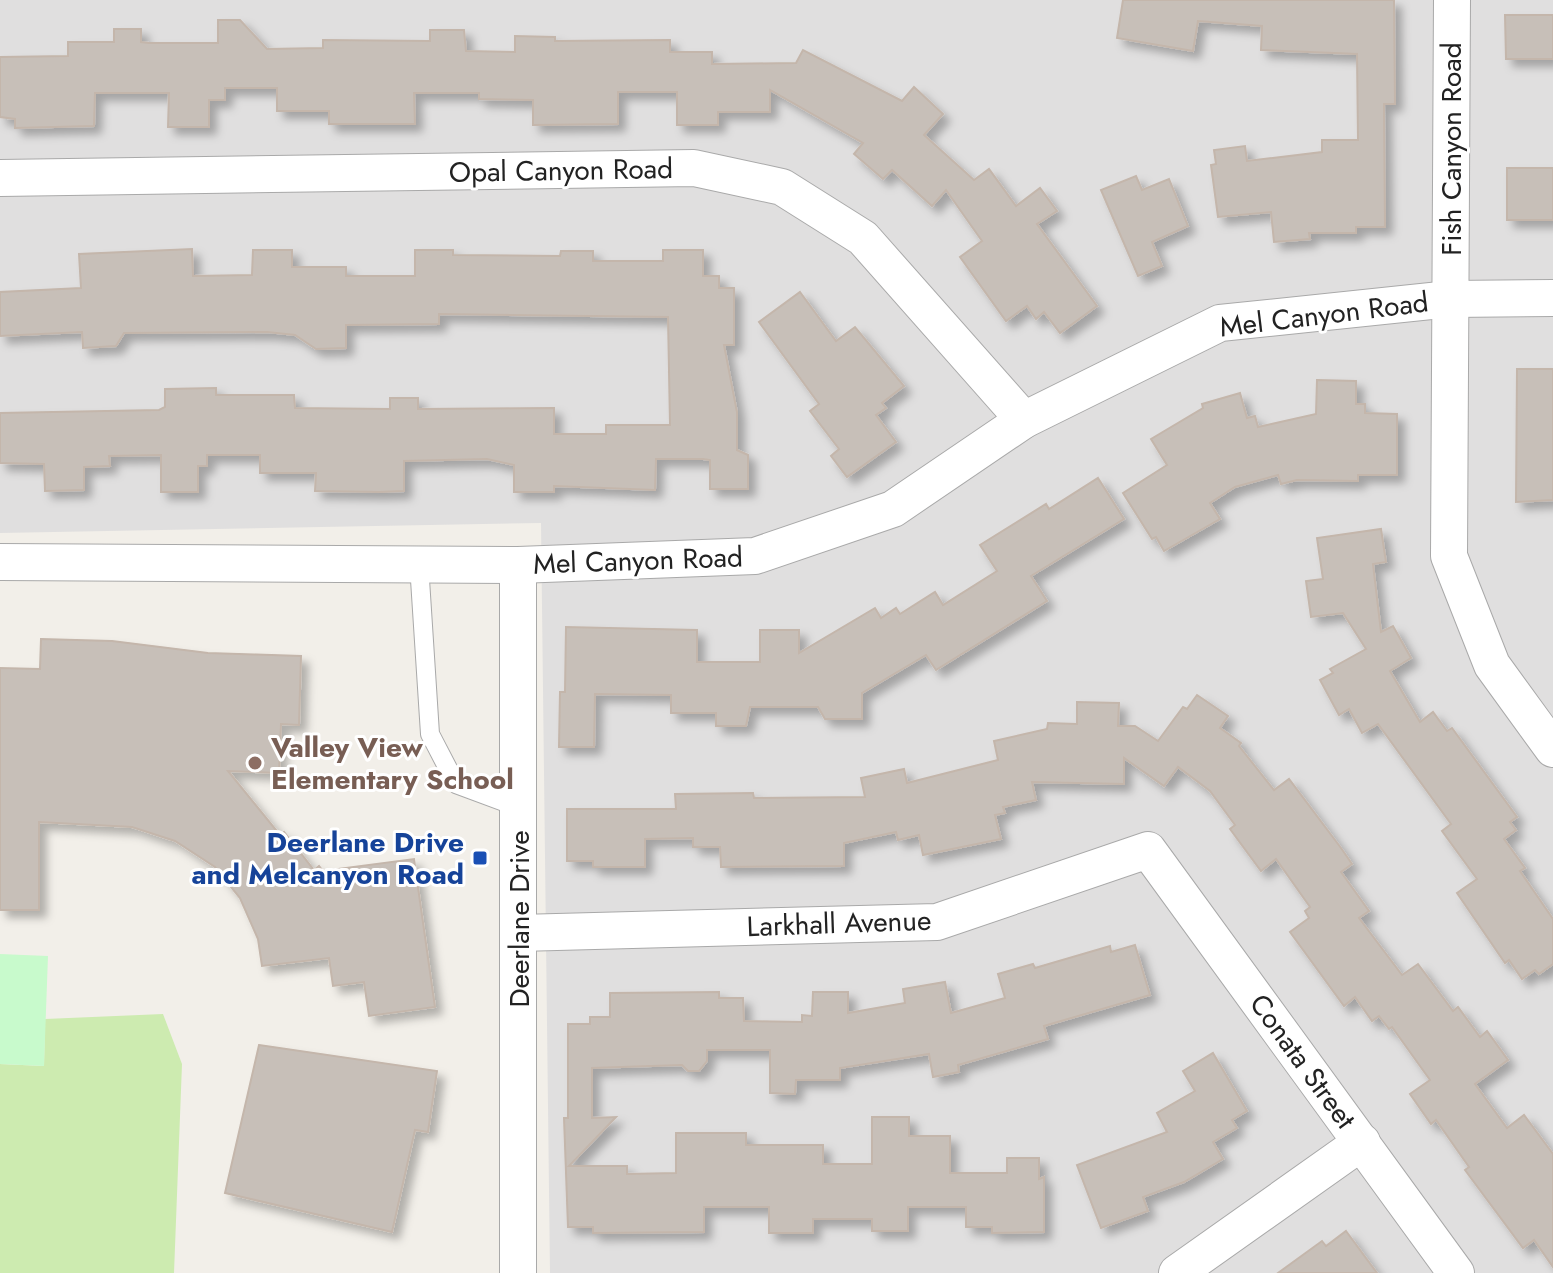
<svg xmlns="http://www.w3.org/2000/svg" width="1553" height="1273" font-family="Jost,sans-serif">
<defs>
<filter id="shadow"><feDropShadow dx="7" dy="7" stdDeviation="4" flood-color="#0004"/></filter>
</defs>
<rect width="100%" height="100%" fill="#f2efe9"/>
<polygon fill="#e0dfdf" points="0,0 1553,0 1553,1273 550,1273 541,523 0,533"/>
<polygon fill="#cdebb0" points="163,1014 182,1064 174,1273 0,1273 0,1064 44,1066 45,1019"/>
<polygon fill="#c8facc" points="0,954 48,956 44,1066 0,1064"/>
<g fill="#c7bfb8" stroke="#c4b6ab" stroke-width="2" filter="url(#shadow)">
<polygon points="1123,0 1394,0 1395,104 1384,104 1385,227 1356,227 1356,233 1309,233 1310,239 1274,242 1271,212 1218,217 1211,165 1216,164 1214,150 1245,146 1247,161 1322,152 1322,140 1358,140 1357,54 1261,50 1262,26 1198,21 1193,51 1117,38"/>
<polygon points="1505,15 1553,15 1553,59 1506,59"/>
<polygon points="218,20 240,20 267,49 323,48 323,40 430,41 430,30 464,30 466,51 515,52 515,36 555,37 555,41 670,40 670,52 712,52 712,64 796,63 803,50 902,101 914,87 943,114 924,135 974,180 989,169 1016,206 1040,188 1057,211 1037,224 1097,306 1060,333 1044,312 1036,319 1027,306 1006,321 960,257 982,241 946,190 932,206 892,170 883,179 854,154 863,143 770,90 770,112 718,112 718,125 677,125 677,92 618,92 618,124 533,125 533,100 479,99 479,93 414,93 415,124 329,124 329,111 277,111 277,88 225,88 225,100 209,100 209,127 168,127 169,93 95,93 94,126 15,128 15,119 0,117 0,57 68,56 68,42 114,42 114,29 141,29 141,42 149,43 218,43"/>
<rect x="1507" y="168" width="46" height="52"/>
<polygon points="1136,176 1142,190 1169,179 1188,226 1152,242 1162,266 1138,276 1101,190"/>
<polygon points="192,249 193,276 252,275 253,250 292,250 292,267 346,267 346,276 415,276 415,250 453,250 453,255 560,256 561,251 593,251 593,261 663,261 663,250 703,250 703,276 719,276 719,288 734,288 734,345 724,345 737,412 737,450 748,455 748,489 710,489 710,460 703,459 656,459 655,490 554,486 554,492 514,492 514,465 487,459 404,461 404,491 379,492 315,491 316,473 260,473 260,455 207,455 207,466 198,466 198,492 161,492 161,455 109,456 110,466 84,467 84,490 45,491 44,464 0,463 0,413 159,410 165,407 165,389 216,388 216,395 294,395 295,408 390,409 390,398 418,398 418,409 554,408 554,434 606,434 606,425 670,425 668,317 439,314 439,324 346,325 346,348 316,349 295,335 267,332 124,333 116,346 83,348 82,332 0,336 0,292 81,288 79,254"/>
<polygon points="800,292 836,341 855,327 904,386 882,403 886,408 876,415 896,442 847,477 831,456 839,449 810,411 819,404 759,322"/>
<polygon points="1517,369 1553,369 1553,500 1516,502"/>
<polygon points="1317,380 1356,381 1356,404 1365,404 1365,413 1397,414 1397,475 1358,475 1358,481 1297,480 1281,484 1278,475 1235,487 1210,503 1220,519 1164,551 1156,537 1152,539 1123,493 1167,465 1151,439 1203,408 1202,404 1240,393 1247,418 1255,416 1258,427 1316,414"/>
<polygon points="1098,478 1124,519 1031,576 1047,601 936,670 926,655 862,693 862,719 825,719 818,707 750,707 746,726 716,726 716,713 671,713 671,695 595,694 594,747 559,747 560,692 565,692 566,627 697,630 697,662 760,662 760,630 799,630 799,653 875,608 881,618 896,608 900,614 935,592 943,605 997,571 980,545 1046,504 1049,509"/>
<polygon points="1381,529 1386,562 1373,564 1381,632 1393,626 1411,658 1390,671 1420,722 1433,712 1447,731 1452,728 1517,817 1510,822 1516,830 1504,839 1525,868 1520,871 1553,919 1553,964 1539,974 1535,970 1522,979 1509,960 1505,963 1457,893 1477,879 1442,831 1451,824 1378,724 1362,733 1349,709 1339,715 1320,680 1333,673 1330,669 1366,649 1343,613 1311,617 1306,581 1323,579 1317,538"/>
<polygon points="41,639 112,641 208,653 301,656 299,725 281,724 279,773 228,771 280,835 284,832 314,870 319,866 323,871 414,859 435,1007 369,1016 364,982 333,986 329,958 262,966 258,939 240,898 215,867 175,841 132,827 39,822 39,910 0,910 0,668 40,669"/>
<polygon points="1197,695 1228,716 1220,728 1241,743 1239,746 1274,790 1289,779 1341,848 1352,864 1341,872 1369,911 1359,918 1402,975 1418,964 1453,1011 1458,1007 1480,1037 1487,1031 1508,1060 1475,1084 1507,1128 1524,1115 1553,1154 1553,1267 1534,1240 1523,1248 1465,1170 1469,1167 1436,1120 1431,1124 1410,1094 1430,1080 1392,1027 1389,1029 1379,1016 1372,1021 1355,997 1344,1006 1290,932 1309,918 1305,911 1310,907 1276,859 1261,871 1230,829 1235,825 1210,791 1178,767 1164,786 1124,758 1124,784 1032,782 1036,800 1003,807 1005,813 995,815 1001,839 923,855 919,835 898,840 896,832 844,843 844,866 721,867 720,847 693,847 693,838 645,839 645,867 593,867 593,861 567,861 567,809 676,809 675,794 753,793 754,798 865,797 861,778 904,769 907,783 998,760 994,741 1047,729 1048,723 1077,724 1077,702 1119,703 1118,726 1135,726 1158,741 1183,707 1187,709"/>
<polygon points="1135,945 1150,995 1044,1026 1048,1039 958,1065 959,1072 933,1077 929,1054 840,1068 840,1080 796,1080 795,1094 770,1093 770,1050 707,1050 707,1061 699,1071 688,1071 682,1065 592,1068 592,1118 616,1117 569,1166 627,1166 627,1174 676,1173 676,1133 746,1133 746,1145 823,1145 823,1164 872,1164 872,1117 909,1117 909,1136 950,1136 950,1173 1007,1173 1007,1158 1039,1158 1039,1179 1044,1177 1044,1232 992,1233 992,1227 966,1227 966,1207 908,1207 908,1231 872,1231 872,1219 813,1219 813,1233 769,1233 769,1207 704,1207 704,1232 593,1233 593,1227 568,1227 564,1118 568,1118 568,1024 590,1024 590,1017 610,1017 610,993 719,992 719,998 743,998 744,1021 802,1022 802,1015 812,1016 813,992 848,992 848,1013 905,1003 903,989 945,982 951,1013 1005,998 998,974 1033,964 1035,968 1110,946 1111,952"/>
<polygon points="259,1045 437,1071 428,1132 415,1130 392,1232 225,1193"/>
<polygon points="1213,1053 1247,1111 1232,1120 1237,1128 1213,1142 1223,1159 1184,1182 1143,1197 1148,1211 1101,1228 1077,1165 1167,1132 1157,1113 1195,1091 1183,1071"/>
<polygon points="1346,1231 1377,1273 1278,1273 1322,1241 1326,1246"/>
</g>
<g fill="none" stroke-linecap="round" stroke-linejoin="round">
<g stroke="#a9a9a9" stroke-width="20">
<polyline id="lane" points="419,564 430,734 456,784 518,807"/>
</g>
<g stroke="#a9a9a9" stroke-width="38">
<g id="street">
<polyline points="1452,0 1449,556 1492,665 1553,749"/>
<polyline points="0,178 694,168 782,187 863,238 1024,420"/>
<polyline points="0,562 518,565 755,556 893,509 1024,420 1220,323 1450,299 1553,298"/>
<polyline points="519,933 937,922 1148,850 1456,1273"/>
<polyline points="518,1273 518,565"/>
<polyline points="1177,1273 1362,1142"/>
</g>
</g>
<use href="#lane" stroke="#fff" stroke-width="18"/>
<use href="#street" stroke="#fff" stroke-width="36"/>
</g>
<circle fill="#8d6e63" stroke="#fff" stroke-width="3" cx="255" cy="763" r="8"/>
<rect fill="#1a4fb4" stroke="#fff" stroke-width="3" x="472" y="850" width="16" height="16" rx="4"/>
<g text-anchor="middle" stroke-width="6" stroke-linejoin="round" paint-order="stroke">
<g font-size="28" fill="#222" stroke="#fff">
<text transform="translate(1451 149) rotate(-90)" y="10">Fish Canyon Road</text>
<text transform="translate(561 170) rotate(-1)" y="10">Opal Canyon Road</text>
<text transform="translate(1324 314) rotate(-7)" y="10">Mel Canyon Road</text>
<text transform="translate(638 560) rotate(-2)" y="10">Mel Canyon Road</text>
<text transform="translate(519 919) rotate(-90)" y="10">Deerlane Drive</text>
<text transform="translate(839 923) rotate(-2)" y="10">Larkhall Avenue</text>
<text transform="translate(1303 1061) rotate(54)" y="10">Conata Street</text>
</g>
<g font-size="28" font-weight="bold" fill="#785e54" stroke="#fff" text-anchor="start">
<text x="271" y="757">Valley View<tspan x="271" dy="32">Elementary School</tspan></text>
</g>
<g font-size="28" font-weight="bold" fill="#164399" stroke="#fff" text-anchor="end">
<text x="464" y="852">Deerlane Drive<tspan x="464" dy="32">and Melcanyon Road</tspan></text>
</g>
</g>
</svg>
